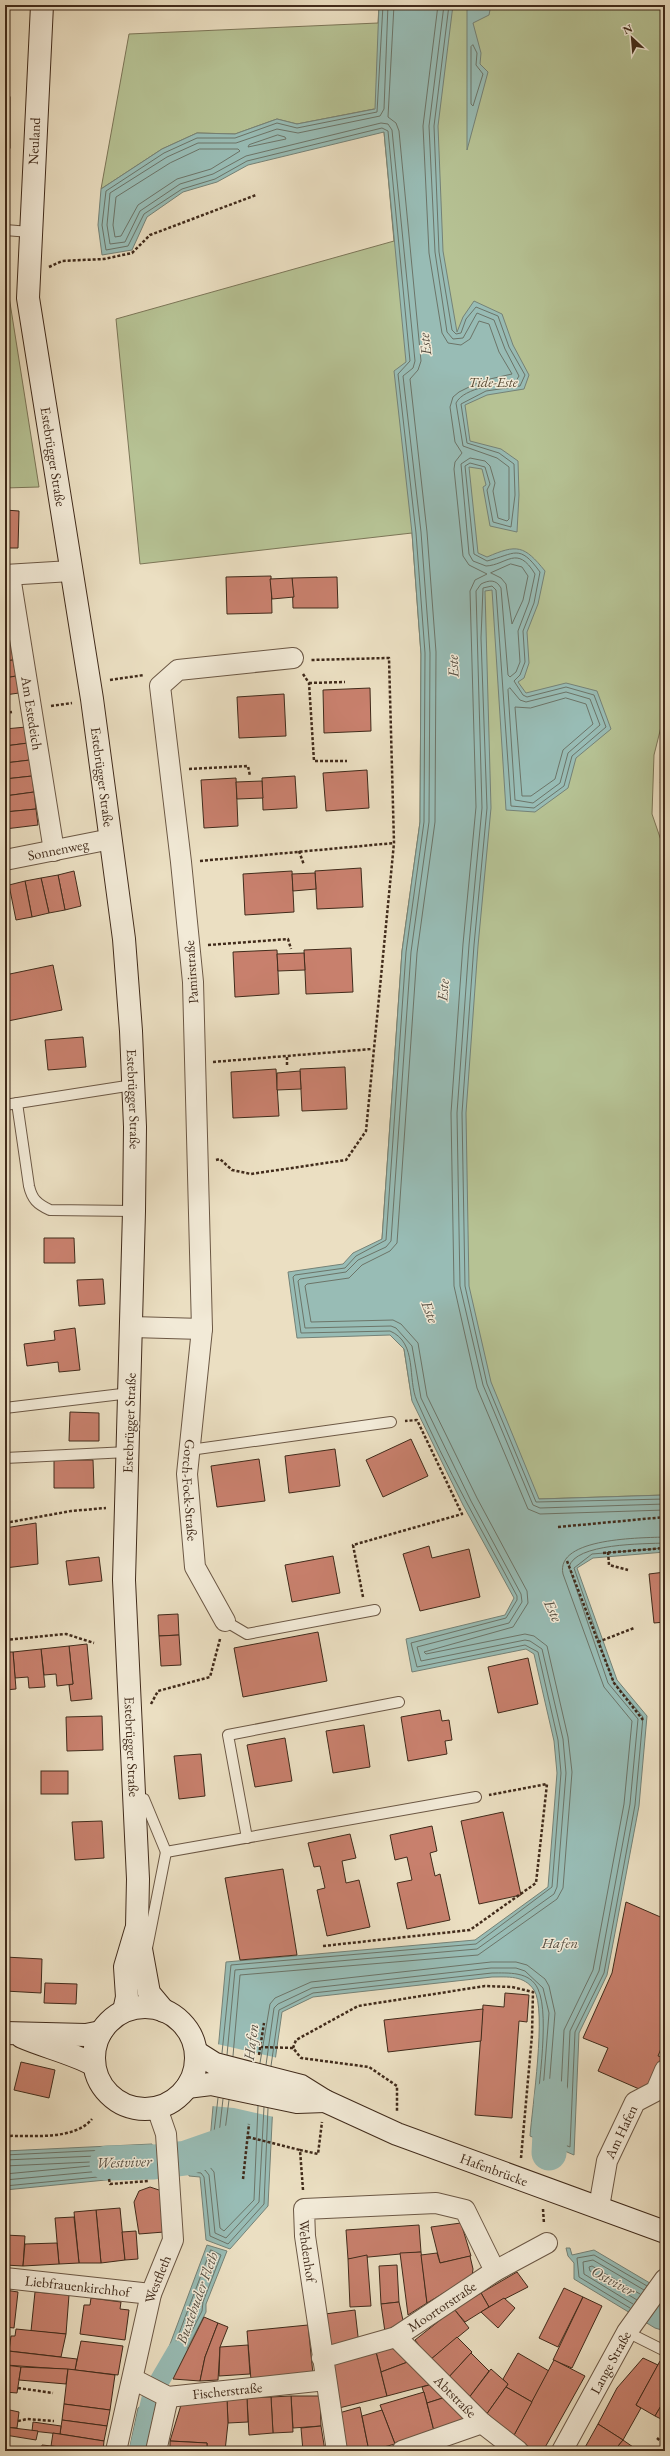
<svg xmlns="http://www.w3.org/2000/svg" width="670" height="2456" font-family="'EB Garamond',serif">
<rect width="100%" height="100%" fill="#ebdfc2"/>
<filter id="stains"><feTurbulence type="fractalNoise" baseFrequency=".005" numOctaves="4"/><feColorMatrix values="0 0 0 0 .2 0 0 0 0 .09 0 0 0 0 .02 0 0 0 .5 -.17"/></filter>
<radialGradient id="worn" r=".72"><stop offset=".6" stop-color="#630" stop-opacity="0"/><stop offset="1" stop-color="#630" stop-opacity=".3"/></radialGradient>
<g fill="#b6c294" stroke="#7c7658">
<polygon points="379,5 665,5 665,711 654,755 652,814 665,852 665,1495 539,1499 412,1400 404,1349 390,1335 382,1239 402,951 420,822 421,654 412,533 140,564 116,319 394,241 384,132 374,109 297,124 277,119 235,134 197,133 162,149 101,189 129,34 378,23"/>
<polygon points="5,290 8,290 39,487 5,488"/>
</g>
<g fill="#98bcb5" stroke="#758277">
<path d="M379,5H453L438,126L443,251L457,332L463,317L474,301L502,314L513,345L529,375L524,389L487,395L465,405L470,441L501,449L518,461L519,495L517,532L490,526L483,487L486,485L482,469L469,467L478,553L487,557C517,544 524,545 545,571L538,604L527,632L529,663L524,678L518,682L526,693L566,683L597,691L611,729L576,758L568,788L535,812L506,810L492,590L485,591L491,808L478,946L466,1113L469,1286L491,1382L539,1499L665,1495V1552L593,1558L577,1568L617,1680L647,1716L639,1806L607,1975L579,2033L574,2155L530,2136C532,2109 547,2009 534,1990C524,1975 508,1977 492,1977L313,1997L282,2012L275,2061L268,2206L230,2249L206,2240L200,2177L189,2176L185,2142L210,2140L226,1962L475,1940L548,1887L557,1773L554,1741L534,1654L526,1649L412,1672L406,1639L505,1615L514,1598L463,1505L412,1401L404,1349L390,1335L297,1338L288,1272L343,1264L353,1253L382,1239L402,951L420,822L421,654L412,533L394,371L406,362L384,132L248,165L217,182L183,192L147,217L132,250L102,255L98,225L101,189L162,149L197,133L235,134L277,119L297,124L375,109Z"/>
<polygon points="467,5 491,5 489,15 473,23 481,53 480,64 488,72 467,150"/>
<polygon points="152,2144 156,2175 5,2190 5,2151"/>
<polygon points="207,2245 227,2251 206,2304 206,2312 172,2378 163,2375 157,2369 166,2355"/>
<polygon points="566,2248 570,2248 572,2255 594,2250 665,2292 665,2331 655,2328 574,2279 574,2263 568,2256"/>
<polygon points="145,2404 156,2408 151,2451 129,2451 138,2408"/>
</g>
<polygon fill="#ebdfc2" points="217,2044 278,2058 274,2117 234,2108 211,2106"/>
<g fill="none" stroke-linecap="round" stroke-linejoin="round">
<g stroke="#6c7468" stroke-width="1">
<polyline points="438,5 423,126 429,253 442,333 448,343 461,345 470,339 479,321 489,324 499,352 512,374 481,381 459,392 453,397 450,407 455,442 462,453 455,462 454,469 463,556 469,565 487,574 475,580 470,591 476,807 463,944 451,1113 454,1286 477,1388 528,1509 540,1514 665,1510"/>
<path d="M444,5L429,126L435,252L447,332L453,339L463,338L477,313L494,320L505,349L519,376L516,381C501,384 464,387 456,403L463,446L497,458L509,467V519L507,521L498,518L493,491L495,483L490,466L485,461L470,458L461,464L469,554L473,561L486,566C507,565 517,544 535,574L529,602L518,631L520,662L516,672L510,677L508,675L501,588C496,579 489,580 481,584L476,591L482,808L469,945L457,1113L460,1286L483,1385L533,1505L540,1508L665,1504"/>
<path d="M449,5L434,126L439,252L452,330L456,334L461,333L466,319L476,307L498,316L509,347L525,375L520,386L486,391L461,404L467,443L499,453L514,464L515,495L511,527L493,522L487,490L490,484L485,467L470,463L465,466L474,554L487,561C515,554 519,543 540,572L534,603L523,631L525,662L520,675L514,681L523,695L527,697L566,687L594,695L606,727L572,756L564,786L534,808L511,806L496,590L492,586L483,588L481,638L487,808L474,945L462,1113L465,1286L487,1384L536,1502L665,1499"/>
<polygon points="473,45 477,53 476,65 483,74 473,106 471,104 471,47"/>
<polygon points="278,135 285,137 286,139 248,147 249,145"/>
<polygon points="200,149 238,149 240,151 211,169 177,179 138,205 121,236 115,237 113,225 116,197 170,163"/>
<polygon points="511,564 522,567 528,576 523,600 512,624 506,584 501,578 491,573"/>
<polygon points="510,688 520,700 526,702 566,692 590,699 600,725 568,753 560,783 533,803 515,800 508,690"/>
<polygon points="566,698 586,704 593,724 563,750 555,779 531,796 522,796 515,707 530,708"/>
<path d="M222,2053L231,1965L476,1944L552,1887L561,1773L558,1740L538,1652L525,1645L417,1667L411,1643L506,1618L517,1600V1596C483,1532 446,1468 417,1401C407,1379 418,1343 390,1331L301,1333L293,1277L295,1275L345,1268L356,1256L386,1240L406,952L424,822L425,653L416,533L398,374L410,361L388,131L382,128L247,161L215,179L182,189L144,214L128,246L106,250L102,225L106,191L164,153L197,138H235L277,123L297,128L377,112L383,5"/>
<polyline points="227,2055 235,1970 477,1949 554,1894 557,1887 566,1773 563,1739 542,1649 530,1641 525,1640 421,1661 417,1647 509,1623 522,1602 521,1594 471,1501 421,1398 412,1346 396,1328 391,1326 305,1328 298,1281 300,1279 346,1272 358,1260 386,1247 391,1241 411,952 429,822 430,653 421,532 403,376 413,368 415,361 392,130 388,124 381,123 246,156 213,174 180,184 140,211 125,242 110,244 107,225 110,193 167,157 198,143 236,143 277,129 298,133 380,116 384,109 388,5"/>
<polyline points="233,2056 240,1975 478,1955 557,1899 563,1888 572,1772 568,1737 547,1646 534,1636 525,1634 426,1654 424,1652 513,1627 528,1603 527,1591 477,1498 427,1396 418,1343 401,1324 393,1320 311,1322 305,1286 307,1284 349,1278 362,1265 390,1251 397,1243 417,953 435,822 436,652 427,532 410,379 418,370 421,361 399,131 396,123 388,117 394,5"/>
<path d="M260,2063L270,2004L275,1998L311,1982L491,1962H516L527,1965L545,1979L549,1986L555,2013L546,2125L559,2130L564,2030L593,1970L624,1804L632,1721L604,1687L563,1574C555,1537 643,1538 665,1537"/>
<path d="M266,2065L274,2008L278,2004L312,1988L491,1968H516L525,1971L543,1988L549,2013L540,2129L565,2139L570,2031L599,1971L630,1804L638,1719L608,1683L569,1567C575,1543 644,1544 665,1543"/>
<path d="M271,2066L279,2010L313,1993L492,1973C508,1973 530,1971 538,1989C551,2017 536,2099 535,2133L570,2147L575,2032L604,1973L635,1805L643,1717L613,1681L574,1568L592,1554L665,1548"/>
<polyline points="218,2098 213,2141 210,2144 190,2146 192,2172 201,2173 204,2177 210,2236 228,2244 264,2204 268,2108"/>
<polyline points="223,2099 218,2143 212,2148 195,2152 196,2167 205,2170 209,2175 215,2233 226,2238 259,2202 264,2107"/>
<polyline points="229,2100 223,2146 216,2153 201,2157 202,2162 209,2166 214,2172 220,2228 224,2231 254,2200 258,2106"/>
<polyline points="5,2155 147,2148 151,2170 149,2172 5,2186"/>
<polyline points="5,2160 142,2154 146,2165 144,2167 5,2180"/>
<polyline points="5,2166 90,2162 92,2164 90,2166 5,2174"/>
<polygon points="211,2250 221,2255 203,2302 202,2311 171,2372 166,2372 163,2368 170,2357"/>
<polyline points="637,2300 590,2271 589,2267 592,2266 640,2294"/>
<polyline points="633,2304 584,2274 583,2262 593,2260 644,2290"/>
<polyline points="630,2308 579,2277 577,2258 594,2255 647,2286"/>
<polyline points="133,2451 142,2411 146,2408 153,2412"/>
</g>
<polyline stroke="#98bcb5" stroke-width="20" points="139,2451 153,2392 177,2351"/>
<g stroke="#98bcb5" stroke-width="35">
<polyline points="549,2153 552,2096"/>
<polyline points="107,2163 154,2162 186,2158 232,2142"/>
</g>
</g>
<g fill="#c8806d" stroke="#412b1b">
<polygon points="5,5 6,24 5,24"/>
<rect x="5" y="97" width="5" height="51"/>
<polygon points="5,510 19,511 18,548 5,548"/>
<polygon points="271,576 272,613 227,614 226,577"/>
<polygon points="337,577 338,608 293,608 292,578"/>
<polygon points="292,578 294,597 272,599 270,579"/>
<polygon points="5,611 8,627 5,628"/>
<polygon points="8,627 11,643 5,644 5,628"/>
<polygon points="11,643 13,660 5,661 5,644"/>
<polygon points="13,660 16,676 5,678 5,661"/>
<polygon points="16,676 19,693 5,695 5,678"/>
<polygon points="370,688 371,731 324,733 323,690"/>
<polygon points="284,694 286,736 239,738 237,697"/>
<polygon points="26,727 28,743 5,746 5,729"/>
<polygon points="28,743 30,760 5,763 5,746"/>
<polygon points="30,760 32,776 5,779 5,763"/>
<polygon points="367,770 369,808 326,811 323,773"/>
<polygon points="32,776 34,792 5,796 5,779"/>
<polygon points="295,776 297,808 263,810 262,778"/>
<polygon points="236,778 238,826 204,828 201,780"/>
<polygon points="262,781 263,798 237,799 236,782"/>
<polygon points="34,792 36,809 5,812 5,796"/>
<polygon points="36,809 38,825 5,829 5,812"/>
<polygon points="361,868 363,907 317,909 315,871"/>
<polygon points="74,871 81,906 65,910 58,875"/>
<polygon points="292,871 294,912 245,915 243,874"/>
<polygon points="315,873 316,889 293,891 292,874"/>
<polygon points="58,875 65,910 49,913 41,878"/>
<polygon points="41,878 49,913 32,917 25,881"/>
<polygon points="25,881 32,917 16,920 9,885"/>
<polygon points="351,948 353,992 306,994 304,950"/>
<polygon points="277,950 279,994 235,997 233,952"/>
<polygon points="304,953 305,970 278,971 277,954"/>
<polygon points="53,965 62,1010 8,1021 5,1004 5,975"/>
<polygon points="5,1004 8,1021 5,1022"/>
<polygon points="83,1037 86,1067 48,1070 45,1040"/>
<polygon points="345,1067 347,1109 302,1111 300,1069"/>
<polygon points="276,1069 279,1116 233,1118 231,1072"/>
<polygon points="300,1071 301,1089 277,1090 277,1073"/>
<polygon points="44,1238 74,1238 75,1263 44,1263"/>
<polygon points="103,1279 105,1304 79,1306 77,1280"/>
<polygon points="75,1328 80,1370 59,1372 58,1362 27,1366 24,1344 55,1340 54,1331"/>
<polygon points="70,1412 99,1413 99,1441 69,1441"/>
<polygon points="411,1439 428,1476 383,1497 366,1460"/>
<polygon points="335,1449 340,1486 289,1493 285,1456"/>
<polygon points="259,1459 265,1501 217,1507 211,1466"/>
<polygon points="54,1460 93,1460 94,1488 54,1488"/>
<polygon points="36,1523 38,1564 5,1568 5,1528"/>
<polygon points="429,1546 432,1558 469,1549 480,1597 420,1611 403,1554"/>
<polygon points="333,1556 340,1593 292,1602 285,1565"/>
<polygon points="99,1557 102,1581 69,1585 66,1561"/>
<polygon points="665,1572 665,1622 654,1623 649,1574"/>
<polygon points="5,1605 8,1626 5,1626"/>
<polygon points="178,1614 179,1635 159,1636 158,1615"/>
<polygon points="318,1632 327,1681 243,1697 234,1648"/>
<polygon points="179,1635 181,1665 161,1666 159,1636"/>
<polygon points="87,1644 92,1699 71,1701 69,1685 73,1684 69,1646"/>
<polygon points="69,1646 73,1684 57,1686 56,1674 44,1675 41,1649"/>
<polygon points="41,1649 45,1687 29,1688 28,1677 15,1678 13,1652"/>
<polygon points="5,1652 13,1652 16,1689 5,1690"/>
<polygon points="528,1658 538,1704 498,1713 488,1667"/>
<polygon points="440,1710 442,1721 449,1720 452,1740 445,1741 447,1754 408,1761 401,1717"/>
<polygon points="102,1716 103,1750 67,1751 66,1717"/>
<polygon points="364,1725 370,1767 333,1773 326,1731"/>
<polygon points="285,1738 292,1781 255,1787 247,1745"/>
<polygon points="201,1754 205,1796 179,1799 174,1756"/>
<rect x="41" y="1771" width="27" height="23"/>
<polygon points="503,1812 521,1895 479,1904 461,1821"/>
<polygon points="102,1821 104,1858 75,1860 72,1822"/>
<polygon points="432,1826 437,1851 430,1853 435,1876 440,1874 450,1920 407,1929 397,1883 412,1880 407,1857 395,1860 390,1835"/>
<polygon points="350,1834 356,1858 342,1861 346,1883 359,1880 370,1927 327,1936 317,1890 325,1888 320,1866 314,1867 308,1843"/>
<polygon points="283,1869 297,1955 240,1960 225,1878"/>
<polygon points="626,1902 665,1919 665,2039 658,2056 662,2057 646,2092 598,2071 608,2048 583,2038 612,1973"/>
<polygon points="5,1957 42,1959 41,1993 5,1991"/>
<polygon points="45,1983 77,1984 76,2004 44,2003"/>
<polygon points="505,1993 529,1995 527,2022 519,2021 512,2118 475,2115 483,2005 504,2007"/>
<polygon points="483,2009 481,2041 388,2052 384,2020"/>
<polygon points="21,2062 55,2070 49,2098 14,2090"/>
<polygon points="150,2187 162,2191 164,2232 139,2234 134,2202 139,2191"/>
<polygon points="120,2208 125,2260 101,2263 96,2210"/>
<polygon points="96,2210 101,2263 79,2263 74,2212"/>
<polygon points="74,2217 79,2263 59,2264 55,2218"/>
<polygon points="461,2223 471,2256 440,2263 431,2227"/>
<polygon points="419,2225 421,2252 348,2259 346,2230"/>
<polygon points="136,2231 138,2259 125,2260 122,2232"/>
<polygon points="5,2235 25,2236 23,2266 5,2265"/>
<polygon points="57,2243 59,2264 23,2266 25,2244"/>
<polygon points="421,2252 427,2303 408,2315 400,2253"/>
<polygon points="437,2253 440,2263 470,2256 473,2269 472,2276 427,2303 421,2255"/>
<polygon points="367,2255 371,2306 350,2307 348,2259"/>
<polygon points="397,2265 399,2302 381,2304 379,2266"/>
<polygon points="517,2272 528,2287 489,2307 481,2293"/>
<polygon points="564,2288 583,2297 558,2347 539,2338"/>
<polygon points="5,2290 18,2292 14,2328 5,2327"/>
<polygon points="35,2292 69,2295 66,2334 31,2331"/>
<polygon points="481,2293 489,2307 465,2322 454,2309"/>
<polygon points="583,2297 602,2306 572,2368 553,2360"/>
<polygon points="91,2298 121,2302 120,2309 129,2310 125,2340 80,2334 84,2305 90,2305"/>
<polygon points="504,2298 515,2308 498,2328 481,2312"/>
<polygon points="399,2302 404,2325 385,2332 381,2304"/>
<polygon points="454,2309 469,2328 430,2360 415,2340"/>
<polygon points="355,2310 359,2345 329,2349 325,2314"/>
<polygon points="204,2317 218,2323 205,2357 200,2381 173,2379"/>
<polygon points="218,2323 228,2327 220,2347 218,2380 200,2381 205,2357"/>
<polygon points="308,2325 313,2374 251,2380 247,2331"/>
<polygon points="16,2329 66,2334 61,2357 9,2351 11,2336 15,2336"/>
<polygon points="457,2337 472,2352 448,2378 430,2360"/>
<polygon points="81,2341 123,2346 118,2375 75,2370"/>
<polygon points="400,2344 413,2360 381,2372 376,2352"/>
<polygon points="248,2345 250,2374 219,2376 220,2347"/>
<polygon points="8,2351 77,2359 75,2370 6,2365"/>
<polygon points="376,2352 387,2396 339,2408 328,2363"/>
<polygon points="471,2353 489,2371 468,2399 448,2378"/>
<polygon points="518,2353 549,2371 532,2402 506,2387 508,2384 503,2379"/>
<polygon points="643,2358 658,2365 636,2405 641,2408 623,2440 598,2424 617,2388"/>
<polygon points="413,2360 436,2383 387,2396 381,2372"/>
<polygon points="554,2360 585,2376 543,2451 536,2451 513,2437"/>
<polygon points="660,2361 665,2364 665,2399 655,2416 636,2405"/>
<polygon points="5,2365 21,2367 17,2393 5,2392"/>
<polygon points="21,2367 68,2369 66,2384 19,2380"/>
<polygon points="68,2369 115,2375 110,2410 64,2404"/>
<polygon points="491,2369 508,2384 486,2415 468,2399"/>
<polygon points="436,2383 449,2396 427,2403 422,2387"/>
<polygon points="506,2387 532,2402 513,2437 486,2415"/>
<polygon points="424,2392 434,2431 395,2444 380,2405"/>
<polygon points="291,2396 320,2396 321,2426 293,2428"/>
<polygon points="291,2396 293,2432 273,2433 271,2397"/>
<polygon points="449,2396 468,2418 434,2431 427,2403"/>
<polygon points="271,2397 273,2433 249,2435 247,2398"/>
<polygon points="247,2398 248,2422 228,2423 227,2399"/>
<polygon points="227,2399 228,2423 225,2451 207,2451 207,2443 170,2441 181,2405"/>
<polygon points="665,2399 665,2421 655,2416"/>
<polygon points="64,2404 110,2410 107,2426 62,2420"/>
<polygon points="360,2407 369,2451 346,2451 339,2413"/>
<polygon points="5,2409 19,2412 17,2428 5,2427"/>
<polygon points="382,2410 395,2444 369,2451 362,2416"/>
<polygon points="62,2420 107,2426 104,2441 60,2434"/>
<polygon points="33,2422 61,2426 60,2434 32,2431"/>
<polygon points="598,2424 623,2440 614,2451 583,2451"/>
<polygon points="321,2426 325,2451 303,2451 301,2428"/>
<polygon points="5,2427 38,2431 36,2440 5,2435"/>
<polygon points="53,2433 104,2441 103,2451 83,2451 51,2446"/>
<polygon points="623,2440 633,2447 629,2451 614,2451"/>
<polygon points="170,2441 207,2443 207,2451 170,2451"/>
<polygon points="42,2445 61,2447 60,2451 41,2451"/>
<polygon points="61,2447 83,2451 60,2451"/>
<polygon points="633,2447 638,2451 629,2451"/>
</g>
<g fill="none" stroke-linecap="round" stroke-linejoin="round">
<g stroke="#6c5845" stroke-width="12">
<g id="lane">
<polyline points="5,230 30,232"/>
<path d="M17,1103L29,1186C32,1199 37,1204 50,1210L134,1211"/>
<polyline points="5,1105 133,1085"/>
<polyline points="5,1408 130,1393"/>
<polyline points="190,1450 391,1422"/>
<polyline points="5,1458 128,1452"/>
<polyline points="225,1621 247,1634 375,1610"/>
<polyline points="134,1799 144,1799 166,1852 476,1797"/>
<polyline points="247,1838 228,1735 399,1702"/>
<polyline points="147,1948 166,1852"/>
<polyline points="627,2332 665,2351"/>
</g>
</g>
<g stroke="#6c5845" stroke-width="22">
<g id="street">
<polyline points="5,575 71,571"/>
<path id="s1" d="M10,576L54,851"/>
<path id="s2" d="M5,860L111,839"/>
<polyline points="132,1327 202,1329 193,982 181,862 160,686 178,670 293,658"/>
<path id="s3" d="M202,1329L187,1474L195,1567L225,1621"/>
<path id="s4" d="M599,2207L607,2161L635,2102L656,2091L665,2070"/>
<polyline points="495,2271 547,2243"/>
<path id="s5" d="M5,2278L151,2294"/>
<path id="s6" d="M396,2337L482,2423L518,2451"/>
<path id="s7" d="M322,2358L396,2337L495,2271L465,2210L436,2203L304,2209L305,2236L337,2451"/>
<path id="s8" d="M133,2379L168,2397L326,2380"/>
<path id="s9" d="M116,2451L151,2294L173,2240L166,2134L157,2108"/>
<polyline points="156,2451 168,2397"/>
<polyline points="402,2451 482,2423"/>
<path id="s10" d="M562,2451L627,2332L665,2279"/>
</g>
</g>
<g stroke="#412b1b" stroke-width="24">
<g id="secondary">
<path id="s11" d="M42,5L28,298L92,699L124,939L131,1031L135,1127L134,1211L124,1580L138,1879L137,1927L149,1993L164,2011"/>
<circle cx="145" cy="2058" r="51"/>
<polyline points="124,2011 127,1997 125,1967 136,1930"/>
<polyline points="5,2033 86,2035 101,2032"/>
<path d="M22,2037C45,2047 72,2053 94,2065"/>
<path id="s12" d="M196,2052L215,2064L301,2086L325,2101L397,2134L665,2232"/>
<polyline points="187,2087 211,2084 297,2102 325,2101"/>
</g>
</g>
<g stroke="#412b1b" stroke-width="2.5" stroke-dasharray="3 2" stroke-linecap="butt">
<polyline points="49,267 62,261 104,259 132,253 150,235 256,195"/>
<polyline points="303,674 309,683 314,761 347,761"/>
<polyline points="110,680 144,675"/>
<polyline points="309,683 345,682"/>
<polyline points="51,706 72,703"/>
<polyline points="5,713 12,712"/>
<polyline points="665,742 661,781 665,813"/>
<polyline points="189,769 248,766 250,776"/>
<polyline points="299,851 304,865"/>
<polyline points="200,861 394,843"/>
<polyline points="208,945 288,939 291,949"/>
<polyline points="287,1057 287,1067"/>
<polyline points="213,1062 372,1049"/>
<polyline points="216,1160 220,1159 232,1170 251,1174 346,1160 366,1131 394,843 389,658 311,660"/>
<polyline points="5,1523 71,1511 106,1508"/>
<polyline points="558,1527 665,1517"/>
<polyline points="608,1552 609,1565 628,1570"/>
<polyline points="603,1553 665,1548"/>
<polyline points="567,1561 614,1683 643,1720"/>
<polyline points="363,1597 353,1545 462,1514 417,1420 405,1421"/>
<polyline points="5,1640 66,1634 94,1643"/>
<polyline points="598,1642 634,1628"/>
<polyline points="151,1704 158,1691 210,1677 220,1639"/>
<polyline points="323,1946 470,1930 536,1883 547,1784 489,1795"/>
<polyline points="260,2047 293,2048 301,2058 369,2067 397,2086 397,2112"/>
<polyline points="293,2048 296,2040 358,2006 485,1986 512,1987 533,1992 532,2035 521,2158"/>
<polyline points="259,2055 264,2023"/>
<path d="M5,2136C31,2135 74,2141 92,2119"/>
<polyline points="248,2137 300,2150"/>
<polyline points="109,2179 110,2184 149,2181"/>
<polyline points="243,2179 249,2124"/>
<polyline points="303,2190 300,2150 318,2154 322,2122"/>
<polyline points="543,2209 544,2224"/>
<polyline points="18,2388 53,2393"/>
<polyline points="18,2421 27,2419 54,2421"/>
<polyline points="657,2438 665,2445"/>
</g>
<use href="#lane" stroke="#f2ead7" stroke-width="10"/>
<use href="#street" stroke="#f2ead7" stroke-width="20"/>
<use href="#secondary" stroke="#f2ead7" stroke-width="22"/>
</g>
<g text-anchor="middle" stroke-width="3" stroke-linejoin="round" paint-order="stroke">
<g font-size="14" fill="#412b1b" stroke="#f2ead7">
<text transform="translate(34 141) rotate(-87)" y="5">Neuland</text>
<text dy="5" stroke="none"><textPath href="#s11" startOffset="454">Estebrügger Straße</textPath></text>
<text dy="5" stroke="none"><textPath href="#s1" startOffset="139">Am Estedeich</textPath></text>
<text dy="5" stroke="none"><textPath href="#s11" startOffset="778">Estebrügger Straße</textPath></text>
<text dy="5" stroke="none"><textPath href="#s2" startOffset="54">Sonnenweg</textPath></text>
<text transform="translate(191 972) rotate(-94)" y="5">Pamirstraße</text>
<text dy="5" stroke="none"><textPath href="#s11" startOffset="1102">Estebrügger Straße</textPath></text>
<text transform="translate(129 1423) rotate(-88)" y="5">Estebrügger Straße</text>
<text dy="5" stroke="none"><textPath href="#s3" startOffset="162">Gorch-Fock-Straße</textPath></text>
<text dy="5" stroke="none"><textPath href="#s11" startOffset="1750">Estebrügger Straße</textPath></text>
<text dy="5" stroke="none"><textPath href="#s4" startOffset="79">Am Hafen</textPath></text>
<text dy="5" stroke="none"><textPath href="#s12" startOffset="322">Hafenbrücke</textPath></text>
<text dy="5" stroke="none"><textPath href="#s7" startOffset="468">Wehdenhof</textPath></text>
<text dy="5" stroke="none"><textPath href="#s9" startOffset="177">Westfleth</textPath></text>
<text dy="5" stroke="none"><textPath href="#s5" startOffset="73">Liebfrauenkirchhof</textPath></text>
<text dy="5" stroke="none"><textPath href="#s7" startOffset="132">Moortorstraße</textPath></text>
<text dy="5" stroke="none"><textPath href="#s10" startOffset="101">Lange Straße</textPath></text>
<text dy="5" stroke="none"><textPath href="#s8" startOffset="99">Fischerstraße</textPath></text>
<text dy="5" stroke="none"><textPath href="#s6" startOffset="84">Abtstraße</textPath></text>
</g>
<g font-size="14" font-style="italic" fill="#584933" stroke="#f2ead7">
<text x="493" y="387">Tide-Este</text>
</g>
<g font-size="15" font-style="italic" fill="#574f42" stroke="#f2ead7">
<text transform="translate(425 344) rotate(-96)" y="5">Este</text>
<text transform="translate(453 666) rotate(-92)" y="5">Este</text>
<text transform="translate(443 990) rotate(-86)" y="5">Este</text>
<text transform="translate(430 1312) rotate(69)" y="5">Este</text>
<text transform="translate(553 1611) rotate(65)" y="5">Este</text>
<text x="560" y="1948">Hafen</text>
<text transform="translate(251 2042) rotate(-83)" y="5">Hafen</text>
<text transform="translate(124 2162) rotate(-2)" y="5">Westviver</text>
<text transform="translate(613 2281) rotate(28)" y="5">Ostviver</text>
<text transform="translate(197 2298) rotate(-70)" y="5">Buxtehuder Fleth</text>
</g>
</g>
<rect width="670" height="2456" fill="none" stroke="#ebdfc2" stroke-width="20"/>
<rect x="6" y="6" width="658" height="2444" fill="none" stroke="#412b1b" stroke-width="2"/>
<rect x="10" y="10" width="650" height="2436" fill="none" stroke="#412b1b"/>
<g transform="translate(632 38) rotate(334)" stroke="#f2ead7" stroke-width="3" paint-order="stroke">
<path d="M0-3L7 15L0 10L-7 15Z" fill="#412b1b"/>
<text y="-6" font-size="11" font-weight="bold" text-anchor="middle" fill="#412b1b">N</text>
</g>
<rect width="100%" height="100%" filter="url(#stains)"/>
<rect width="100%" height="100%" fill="url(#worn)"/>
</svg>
